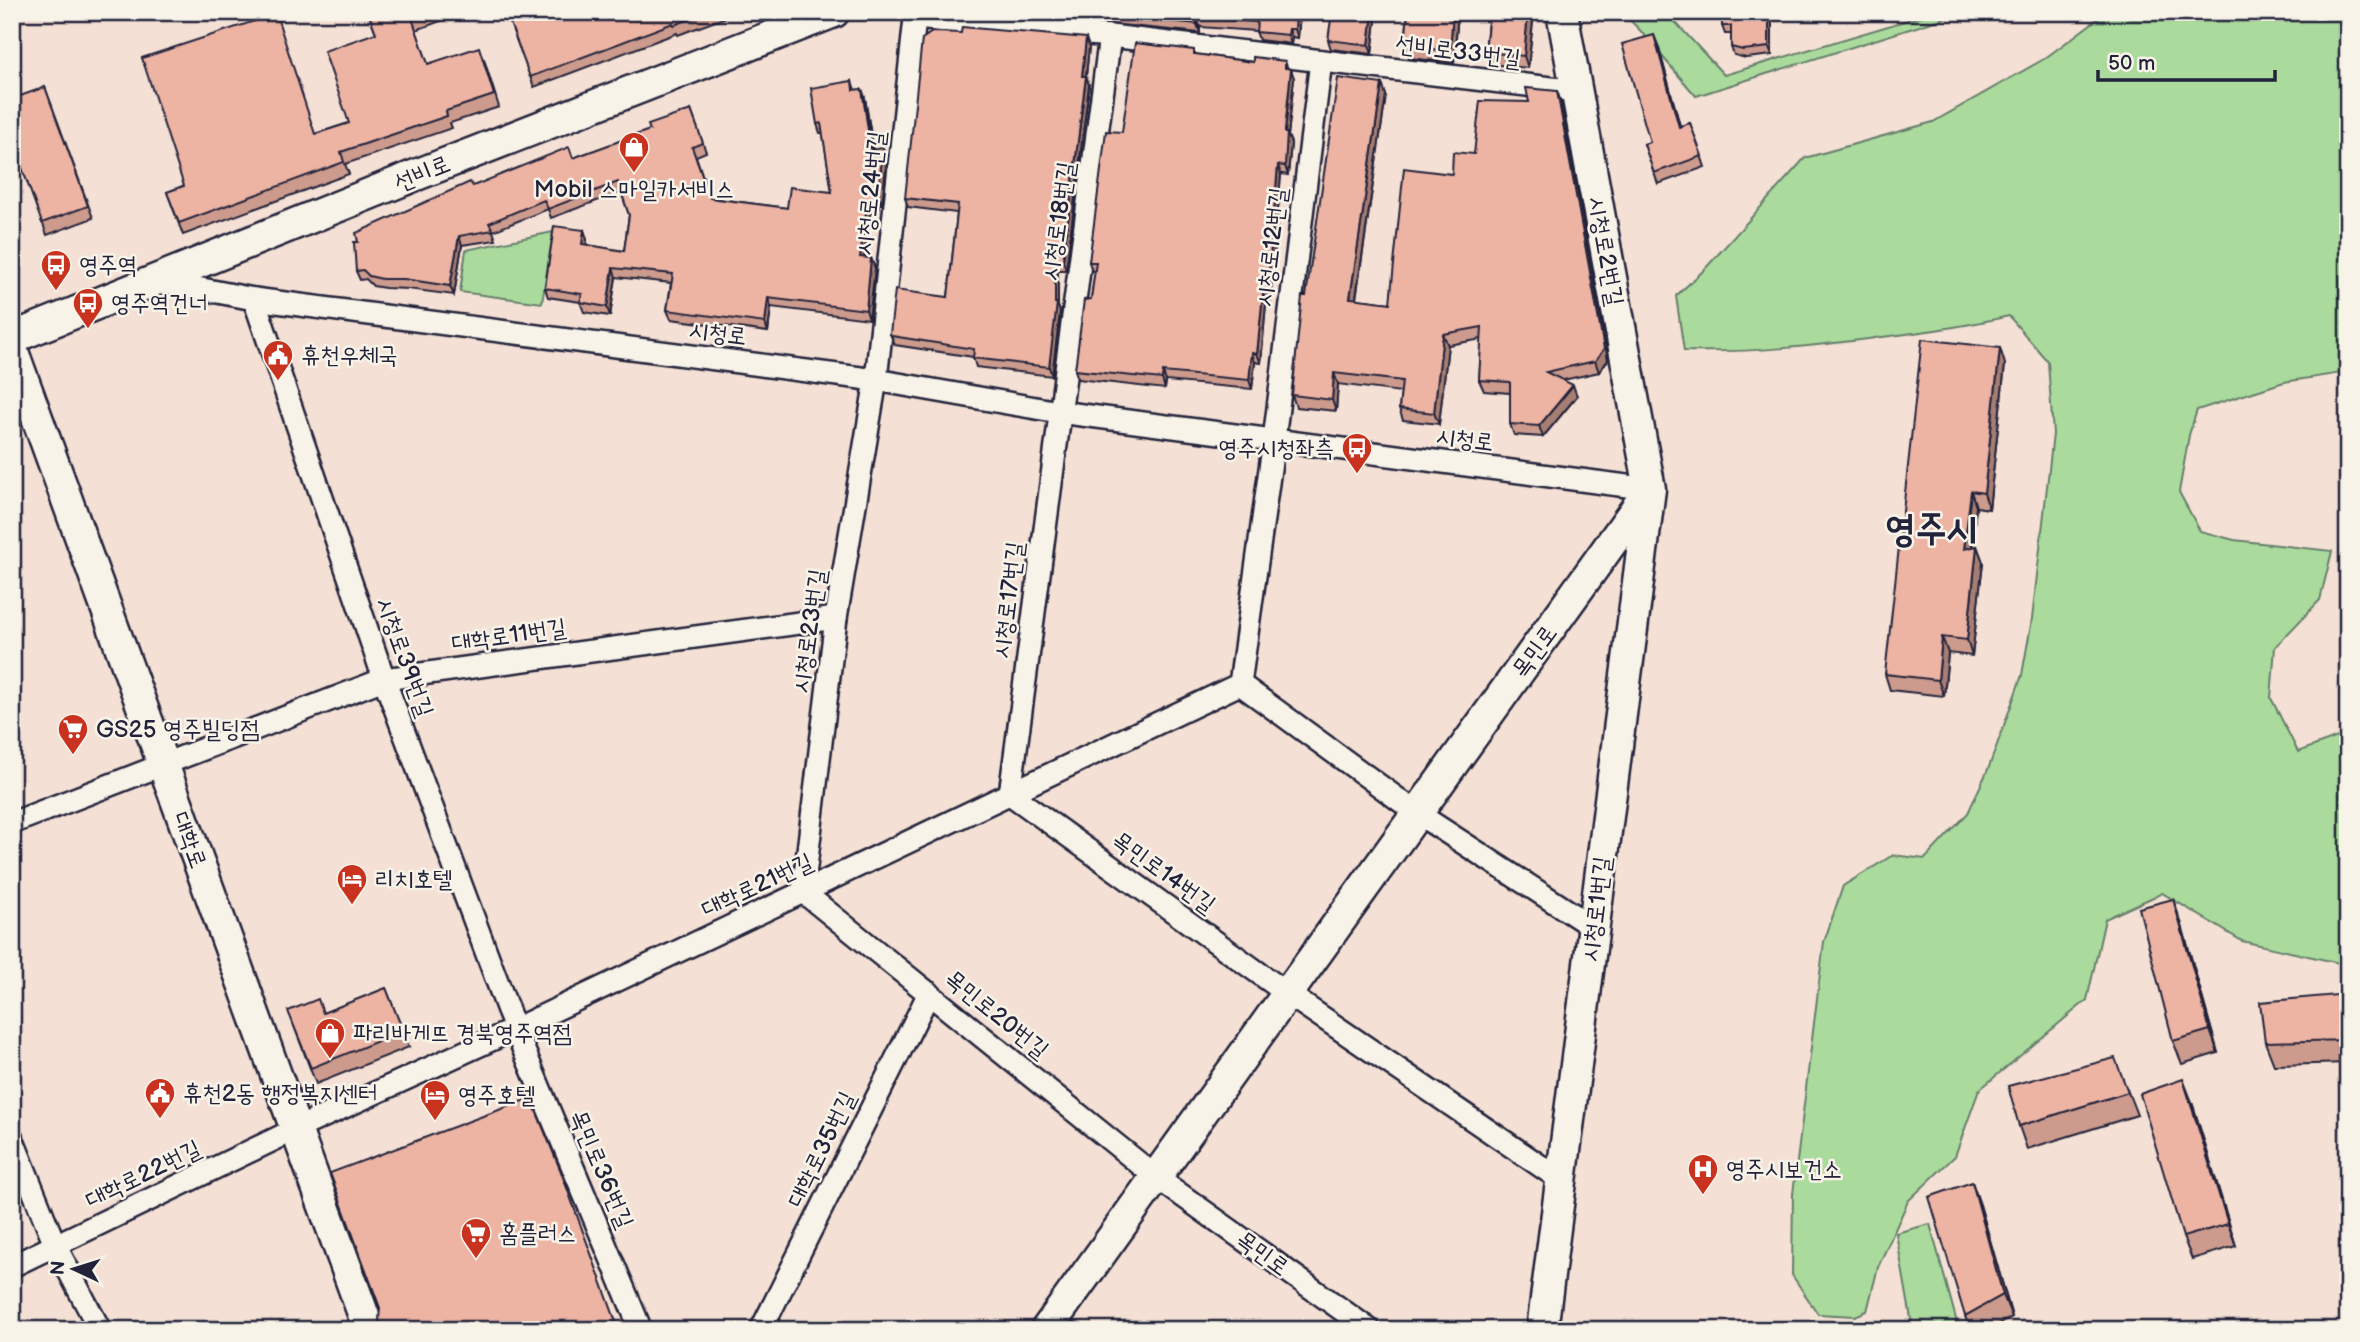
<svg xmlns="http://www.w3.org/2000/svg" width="2360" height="1342" font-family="'Balsamiq Sans','Poor Story',sans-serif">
<rect width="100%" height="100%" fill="#f4e0d4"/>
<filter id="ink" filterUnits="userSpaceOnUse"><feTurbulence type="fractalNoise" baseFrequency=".0143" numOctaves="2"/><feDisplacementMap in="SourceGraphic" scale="14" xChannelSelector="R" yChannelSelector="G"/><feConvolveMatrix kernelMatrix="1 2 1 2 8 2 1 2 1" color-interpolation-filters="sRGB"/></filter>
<g filter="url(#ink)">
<g fill="#aadb9c" stroke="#667e6c" stroke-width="2">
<polygon points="1621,12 1666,12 1724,75 1935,12 1964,12 1696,96 1638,28"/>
<path d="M2107,12H2348V372L2284,382L2197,410L2189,435L2179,492L2200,531L2234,540L2332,551L2320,600L2275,647L2271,698L2298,752L2338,737L2348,721V965L2242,941L2162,893L2105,919L2087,1000L1979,1090L1955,1156L1908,1201L1878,1267L1867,1311L1855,1316L1818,1314L1792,1275L1793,1194L1824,942L1843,886L1893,855L1925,859L1968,813L1989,767L2022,675L2032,619L2053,434L2048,362L2009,316C1967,326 1925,332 1882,337C1816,346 1751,353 1684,351L1676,296L1704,270L1805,158L1933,122L2044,59Z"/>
<polygon points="553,232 542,303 460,292 466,250"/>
<polygon points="1930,1224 1959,1330 1913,1330 1896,1233"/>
</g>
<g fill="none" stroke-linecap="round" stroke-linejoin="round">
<g stroke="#22223b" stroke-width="26">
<g id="minor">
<polyline points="912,12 915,18 876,380 836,618 803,892 1156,1177 1370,1330"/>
<polyline points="915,18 1110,36 1577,91"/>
<polyline points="1110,36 1010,794 1288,994 1561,1180"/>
<polyline points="155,280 254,299 876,380 1059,412 1650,489"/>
<polyline points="254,299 384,679 515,1029 641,1330"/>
<polyline points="1240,684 1274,440 1321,61"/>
<polyline points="1240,684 1417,813 1594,928"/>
<polyline points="12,823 384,679 836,618"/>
<polyline points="12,1138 55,1245 100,1330"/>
<polyline points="12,1266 296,1129 515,1029 1240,684"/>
<polyline points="761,1330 929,993"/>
</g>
</g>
<g stroke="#22223b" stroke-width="35">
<g id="secondary">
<polyline points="12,338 411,177 834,12"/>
<polyline points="12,349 369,1330"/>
<polyline points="1046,1330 1648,492"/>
<polyline points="1542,1330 1650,489 1562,12"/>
</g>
</g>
<use href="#minor" stroke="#f7f3e8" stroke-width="21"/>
<use href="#secondary" stroke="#f7f3e8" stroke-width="30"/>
</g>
<g fill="#cc9b8d" stroke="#22223b" stroke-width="2">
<polygon points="368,12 465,12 416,30 428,64 484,59 499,107 450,123 452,128 345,164 349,174 183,235 167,192 315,134 349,123 376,33"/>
<polygon points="506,12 722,12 724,18 678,35 677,33 534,87"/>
<polygon points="993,12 1300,12 1298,38 1292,37 1291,44 1259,40 1256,31 1200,27 1200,33"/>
<polygon points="1377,12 1372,54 1331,49 1328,40"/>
<polygon points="1408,12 1458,12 1454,63 1409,58 1405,46"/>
<polygon points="1489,12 1534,12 1528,68 1489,64 1485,52"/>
<polygon points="1772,12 1772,55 1746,58 1734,55 1731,47 1731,34 1725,34 1722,26"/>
<polygon points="1658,45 1680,126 1690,123 1705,167 1658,184 1644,144 1650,142"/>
<polygon points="1089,47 1086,76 1089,85 1066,270 1058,270 1058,306 1060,312 1052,376 976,367 973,357 895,345 890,334 948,297 957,213 908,207 905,198"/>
<polygon points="1195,54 1253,62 1285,61 1288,69 1294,78 1288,136 1291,143 1288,175 1281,174 1270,303 1266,303 1261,363 1255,362 1252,389 1166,381 1165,389 1078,379 1075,370 1091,299 1095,271 1092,271 1089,262 1122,132"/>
<polygon points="852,81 855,90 862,89 865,98 873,150 887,158 882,204 879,204 878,214 870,213 865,258 871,258 875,268 869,319 771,307 768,332 671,319 667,310 671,283 616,277 610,316 584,312 580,302 548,297 545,288 584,230 587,240 586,245 624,251 629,215 621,192 551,218 548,209 493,231 496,240 462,245 454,295 408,289 385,288 373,286 366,279 360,280 356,271 358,242 473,186 573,158 650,130 691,110 706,152 696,156 710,198 787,208 832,192 823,133 820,133 817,124"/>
<polygon points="1382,84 1386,95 1356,299 1390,303 1452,174 1529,102 1557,91 1561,103 1608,360 1599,372 1563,380 1577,396 1543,437 1514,435 1510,424 1510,393 1484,391 1479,380 1482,339 1448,345 1439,424 1403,420 1399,409 1401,392 1338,384 1336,411 1296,407 1292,395 1306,296"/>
<polygon points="45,87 93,218 47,235 12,140"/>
<polygon points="2005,364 1989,509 1976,507 1972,547 1977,546 1983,562 1972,656 1948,653 1944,696 1890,690 1885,674"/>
<polygon points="2181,922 2218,1053 2182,1064 2173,1041"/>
<polygon points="386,988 409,1047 316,1084 294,1026 323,1013"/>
<polygon points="2348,994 2348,1063 2274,1065 2265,1042"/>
<polygon points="2128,1092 2137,1115 2027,1149 2019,1126"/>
<polygon points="2192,1102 2236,1246 2192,1259 2183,1237"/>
<polygon points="1972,1182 1980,1205 2012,1317 1989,1330 1970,1330 1965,1316"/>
</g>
<g fill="#a67e73" stroke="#22223b" stroke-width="2">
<polygon points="1296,12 1300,12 1298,38 1295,29"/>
<polygon points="1373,12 1377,12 1372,54 1369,45"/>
<polygon points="1453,12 1458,12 1454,63 1450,51"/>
<polygon points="1528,12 1534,12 1528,68 1524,56"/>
<polygon points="1769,12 1772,12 1772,55 1769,47"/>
<polygon points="1197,18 1200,27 1200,33 1197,24"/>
<polygon points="1289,29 1292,37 1291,44 1288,35"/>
<polygon points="1654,35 1658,45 1683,137 1679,127"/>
<polygon points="1086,38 1089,47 1085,85 1082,76"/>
<polygon points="1291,69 1294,78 1288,136 1291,143 1288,175 1285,166 1285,133"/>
<polygon points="1086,76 1089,85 1066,270 1063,261"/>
<polygon points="1382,84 1386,95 1354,310 1350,298"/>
<polygon points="862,89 865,98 875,159 871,150"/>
<polygon points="1557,91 1561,103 1608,360 1599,372 1595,361"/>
<polygon points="883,148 887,158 882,204 878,195"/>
<polygon points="1278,165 1281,174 1270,303 1267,294"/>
<polygon points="876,195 879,204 878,214 875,205"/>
<polygon points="867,204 870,213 863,266 860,257"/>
<polygon points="584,230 587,240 585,254 582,244"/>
<polygon points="459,236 462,245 454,295 450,286"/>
<polygon points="871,258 875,268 869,319 866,310"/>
<polygon points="1055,261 1058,270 1058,306 1060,312 1052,376 1049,367 1055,303"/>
<polygon points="613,268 616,277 610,316 607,307"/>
<polygon points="1263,293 1266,303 1261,363 1257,354"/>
<polygon points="768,298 771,307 768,332 765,323"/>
<polygon points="1443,334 1448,345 1439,424 1434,413"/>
<polygon points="2000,348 2005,364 1989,509 1984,493"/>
<polygon points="1252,353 1255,362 1252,389 1249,380"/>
<polygon points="1163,372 1166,381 1165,389 1162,379"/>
<polygon points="1334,373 1338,384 1336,411 1332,400"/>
<polygon points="1573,385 1577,396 1543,437 1539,426"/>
<polygon points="1971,491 1976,507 1970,565 1964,549"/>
<polygon points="1977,546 1983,562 1972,656 1967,640"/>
<polygon points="1942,637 1948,653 1944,696 1938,680"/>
<polygon points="2173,899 2181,922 2218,1053 2210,1030"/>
<polygon points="2183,1079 2192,1102 2236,1246 2228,1224"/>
<polygon points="1972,1182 1980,1205 2012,1317 2003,1295"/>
</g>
<g fill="#edb4a4" stroke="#22223b" stroke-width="2">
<polygon points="368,12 427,12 412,18 428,64 479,47 494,95 446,111 447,116 341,152 344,162 179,223 167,192 184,186 142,58 276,14 315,134 349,123 324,51 376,33"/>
<polygon points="506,12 709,12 674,25 673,23 530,77"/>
<polygon points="1077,12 1296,12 1295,29 1289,29 1288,35 1256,32 1257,22 1197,18 1197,24"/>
<polygon points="1332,12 1373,12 1369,45 1328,40"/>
<polygon points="1408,12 1453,12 1450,51 1405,46"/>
<polygon points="1489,12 1528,12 1524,56 1485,52"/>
<polygon points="1722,12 1769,12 1769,47 1743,50 1731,47 1731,26 1722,26"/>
<polygon points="962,27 1086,38 1082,76 1086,76 1063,261 1055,261 1055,303 1057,303 1049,367 973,358 974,349 892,336 890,334 895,290 948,297 958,204 905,198 922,39 932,32 961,33"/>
<polygon points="1654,35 1679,127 1690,123 1702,156 1654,173 1644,144 1650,142 1622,44"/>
<polygon points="1135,43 1194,50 1194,54 1253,62 1253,57 1285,61 1285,68 1291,69 1285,130 1285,133 1287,133 1285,166 1278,165 1267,294 1263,293 1257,354 1252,353 1249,380 1163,372 1162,379 1075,370 1084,300 1091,299 1096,262 1089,262 1106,131 1122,132"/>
<polygon points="1338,78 1382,84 1350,298 1390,303 1404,168 1452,174 1453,152 1474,154 1480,101 1529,102 1526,88 1557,91 1604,349 1595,361 1546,372 1573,385 1539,426 1510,424 1510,382 1479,380 1482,327 1443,334 1434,413 1399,409 1402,381 1334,373 1332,400 1292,395 1302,296 1306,296"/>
<polygon points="852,81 853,90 862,89 871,150 883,148 878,195 876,195 875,205 867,204 860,257 871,258 866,310 768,298 765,323 667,310 673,274 613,268 607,307 580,302 582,294 545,288 554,226 584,230 582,244 624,251 629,215 618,182 548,209 544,200 489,223 493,230 459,236 450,286 404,279 382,279 369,276 363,270 356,271 354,242 358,242 356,233 470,182 473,186 569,147 573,158 650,130 648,125 691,110 703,143 692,147 710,198 787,208 790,187 832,192 821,123 817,124 811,88"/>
<polygon points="45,87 88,206 42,223 12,140 12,99"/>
<polygon points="1922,339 2000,348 1984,493 1971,491 1964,549 1977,546 1967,640 1942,637 1938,680 1885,674"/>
<polygon points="2173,899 2210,1030 2173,1041 2139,908"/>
<polygon points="386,988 403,1031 311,1068 288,1011 318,999 323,1013"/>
<polygon points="2348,994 2348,1040 2265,1042 2260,1002"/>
<polygon points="2115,1058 2128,1092 2019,1126 2008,1086"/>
<polygon points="2183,1079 2228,1224 2183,1237 2140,1094"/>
<polygon points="531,1098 560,1169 619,1330 383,1330 379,1320 380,1308 330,1173"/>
<polygon points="1972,1182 2003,1295 1965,1316 1929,1197"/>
</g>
</g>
<defs>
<g id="shop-pin" transform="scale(1.575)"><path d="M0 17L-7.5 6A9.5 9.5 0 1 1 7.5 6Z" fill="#c8321e" stroke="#f7f3e8"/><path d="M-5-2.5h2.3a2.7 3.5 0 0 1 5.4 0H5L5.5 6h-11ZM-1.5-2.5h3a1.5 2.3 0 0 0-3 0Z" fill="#fff"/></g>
<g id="bus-pin" transform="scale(1.575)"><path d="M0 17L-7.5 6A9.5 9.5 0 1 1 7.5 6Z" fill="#c8321e" stroke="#f7f3e8"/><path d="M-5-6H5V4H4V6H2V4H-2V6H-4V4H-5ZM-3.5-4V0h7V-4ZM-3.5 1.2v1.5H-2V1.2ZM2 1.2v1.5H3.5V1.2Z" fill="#fff"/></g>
<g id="civic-pin" transform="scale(1.575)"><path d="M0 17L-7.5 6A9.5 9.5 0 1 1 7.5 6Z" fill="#c8321e" stroke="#f7f3e8"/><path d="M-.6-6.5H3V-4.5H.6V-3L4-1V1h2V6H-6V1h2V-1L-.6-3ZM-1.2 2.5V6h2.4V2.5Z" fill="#fff"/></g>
<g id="supermarket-pin" transform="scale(1.575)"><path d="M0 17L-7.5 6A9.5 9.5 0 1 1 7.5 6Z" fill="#c8321e" stroke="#f7f3e8"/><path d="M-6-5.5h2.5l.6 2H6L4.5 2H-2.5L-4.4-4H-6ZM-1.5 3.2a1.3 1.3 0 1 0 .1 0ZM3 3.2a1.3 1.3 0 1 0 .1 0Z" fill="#fff"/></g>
<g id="hotel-pin" transform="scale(1.575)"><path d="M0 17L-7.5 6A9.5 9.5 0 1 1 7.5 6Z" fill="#c8321e" stroke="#f7f3e8"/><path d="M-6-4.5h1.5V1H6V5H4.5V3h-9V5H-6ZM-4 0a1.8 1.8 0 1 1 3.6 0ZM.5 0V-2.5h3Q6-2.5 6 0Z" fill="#fff"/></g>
<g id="hospital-pin" transform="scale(1.575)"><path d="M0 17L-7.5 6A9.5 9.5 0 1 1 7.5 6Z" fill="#c8321e" stroke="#f7f3e8"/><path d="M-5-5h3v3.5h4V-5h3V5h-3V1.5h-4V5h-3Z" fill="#fff"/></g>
</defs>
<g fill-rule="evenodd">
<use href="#shop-pin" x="634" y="147"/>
<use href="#bus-pin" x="56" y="265"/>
<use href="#bus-pin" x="88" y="303"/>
<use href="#civic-pin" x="278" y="355"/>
<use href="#bus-pin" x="1357" y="448"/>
<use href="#supermarket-pin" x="73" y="729"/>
<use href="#hotel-pin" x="352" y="879"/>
<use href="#shop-pin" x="330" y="1033"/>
<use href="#civic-pin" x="160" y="1093"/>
<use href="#hotel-pin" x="435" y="1095"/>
<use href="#hospital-pin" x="1703" y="1169"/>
<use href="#supermarket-pin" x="476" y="1233"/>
</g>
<g text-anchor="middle" stroke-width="5" stroke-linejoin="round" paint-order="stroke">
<g font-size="24" fill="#22223b" stroke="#f7f3e8">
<text transform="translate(1458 51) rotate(7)" y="8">선비로33번길</text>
<text transform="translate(422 173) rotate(-22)" y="8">선비로</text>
<text transform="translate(870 193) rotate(-84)" y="8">시청로24번길</text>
<text transform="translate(1058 221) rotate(-82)" y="8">시청로18번길</text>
<text transform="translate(1271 247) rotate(-83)" y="8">시청로12번길</text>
<text transform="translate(1606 251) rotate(80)" y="8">시청로2번길</text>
<text transform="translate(718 333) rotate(7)" y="8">시청로</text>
<text transform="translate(1465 439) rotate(7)" y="8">시청로</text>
<text transform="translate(1008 600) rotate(-83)" y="8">시청로17번길</text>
<text transform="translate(809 631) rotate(-82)" y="8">시청로23번길</text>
<text transform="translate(509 635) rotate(-8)" y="8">대학로11번길</text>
<text transform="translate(1534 651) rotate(-54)" y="8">목민로</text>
<text transform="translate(405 657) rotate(70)" y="8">시청로39번길</text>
<text transform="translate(190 840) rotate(70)" y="8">대학로</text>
<text transform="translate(1164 872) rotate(36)" y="8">목민로14번길</text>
<text transform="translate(757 885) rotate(-25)" y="8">대학로21번길</text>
<text transform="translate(1596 909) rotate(-83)" y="8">시청로1번길</text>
<text transform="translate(997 1014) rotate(39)" y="8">목민로20번길</text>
<text transform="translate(821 1149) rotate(-64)" y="8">대학로35번길</text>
<text transform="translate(602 1169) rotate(67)" y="8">목민로36번길</text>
<text transform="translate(143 1174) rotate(-26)" y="8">대학로22번길</text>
<text transform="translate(1263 1253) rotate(36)" y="8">목민로</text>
</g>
<g font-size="24" fill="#22223b" stroke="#f7f3e8" text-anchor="start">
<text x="634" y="197" text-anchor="middle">Mobil 스마일카서비스</text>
<text x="79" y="273">영주역</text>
<text x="111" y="311">영주역건너</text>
<text x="301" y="363">휴천우체국</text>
<text x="1334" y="456" text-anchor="end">영주시청좌측</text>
<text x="96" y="737">GS25 영주빌딩점</text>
<text x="375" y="887">리치호텔</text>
<text x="353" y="1041">파리바게뜨 경북영주역점</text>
<text x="183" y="1101">휴천2동 행정복지센터</text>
<text x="458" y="1103">영주호텔</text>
<text x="1726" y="1177">영주시보건소</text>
<text x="499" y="1241">홈플러스</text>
</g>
<g font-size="38" font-weight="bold" fill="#22223b" stroke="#f7f3e8">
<text x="1931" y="541">영주시</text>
</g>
</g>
<rect width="2360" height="1342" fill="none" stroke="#f7f3e8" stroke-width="42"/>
<rect x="21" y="21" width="2318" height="1300" fill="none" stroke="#22223b" stroke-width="2.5" filter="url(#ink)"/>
<g transform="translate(74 1269) rotate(274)" stroke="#f7f3e8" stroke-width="5" paint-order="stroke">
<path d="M0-5L12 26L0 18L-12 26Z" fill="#22223b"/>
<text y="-10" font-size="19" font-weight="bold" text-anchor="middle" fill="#22223b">N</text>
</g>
<path d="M2098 70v10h177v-10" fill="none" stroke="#22223b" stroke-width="3.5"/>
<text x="2108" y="70" font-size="21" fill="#22223b" stroke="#f7f3e8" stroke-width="5" paint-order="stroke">50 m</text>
</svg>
